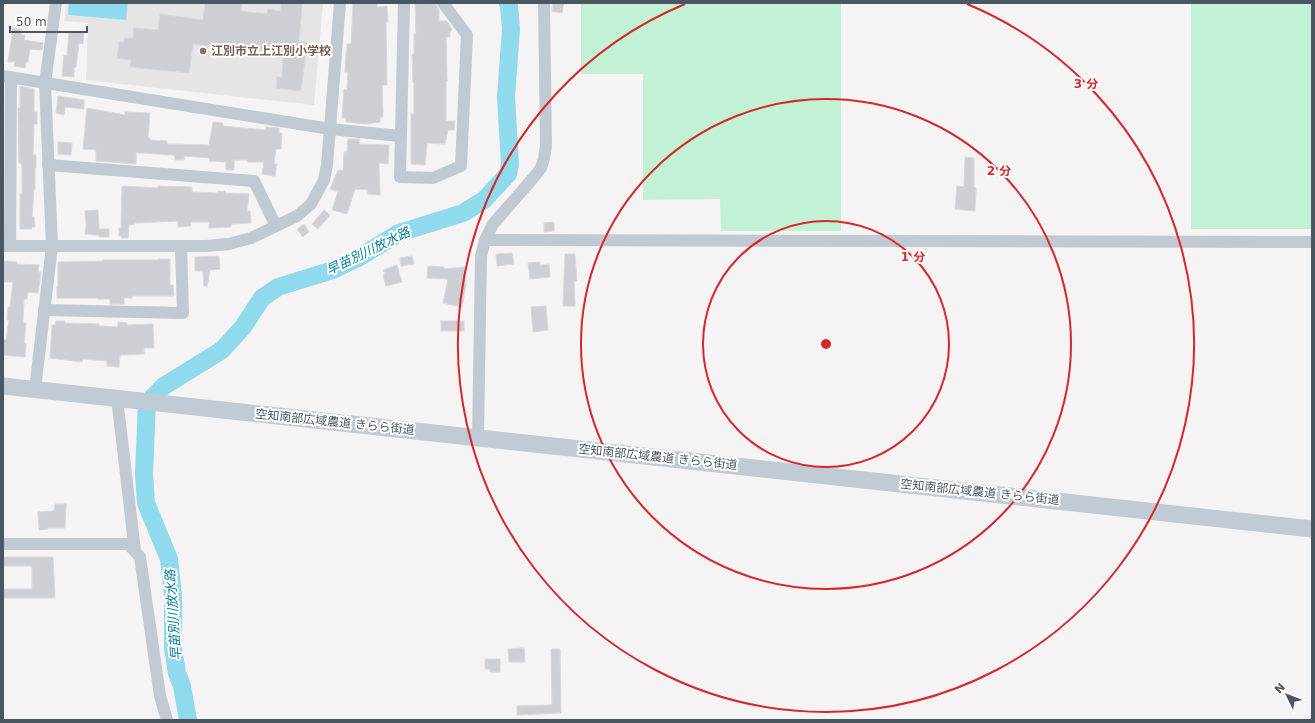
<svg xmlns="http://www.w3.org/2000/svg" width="1315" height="723" font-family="'DejaVu Sans','Noto Sans JP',sans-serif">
<rect width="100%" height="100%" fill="#f5f3f3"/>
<!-- education -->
<path fill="#e6e4e5" d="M67,3h256l-9,102 -228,-25 2,-57 -24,-2z"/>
<!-- green -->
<g fill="#c3f1d5">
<path d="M581,3h260v228h-120l-1,-32 -77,1v-126h-62z"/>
<rect x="1191" y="3" width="121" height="226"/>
</g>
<!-- water -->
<path fill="#90daee" d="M69,3h59l-2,17 -58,-5z"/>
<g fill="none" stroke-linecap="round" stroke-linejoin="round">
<!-- river -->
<path stroke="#90daee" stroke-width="18" d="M188,720l-6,-34 -5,-13 -4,-25v-52l-4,-37 -23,-56 -2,-29 3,-71 17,-17 58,-36 21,-23 19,-29 16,-11 55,-17 25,-12 41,-25 64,-20 21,-13 24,-26 2,-10 -4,-67 5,-68 -2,-23 -1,-3"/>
</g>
<!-- building -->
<g fill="#cdcfd5" stroke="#d7d9de">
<path d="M205,3h37l-1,8 26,3 1,-5 12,2 1,-8h21l-3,39h8l-6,49 -25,-3 1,-11h5l1,-19 -13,-1 1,-5 -78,-8 -4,29 -59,-6 1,-7 -14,-2 2,-16h5v-4h9l1,-10 24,2 2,-16 43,6z"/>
<path d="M353,3h24v4l10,-1 1,16h-2l1,63h-5l1,32h-3v5l-14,2 -20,-2v-4h-4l2,-29 3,1 1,-18h-3l1,-19 1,-9h4z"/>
<path d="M415,3l21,1 3,6v11h8l5,9 -2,2v5h-4l1,44h-1v40h9l-1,9h-6l-3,14 -18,-1 -2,22 -14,-1v-50h3v-31h-1l-1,-29h2v-20h2z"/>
<path d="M553,3h11l-2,10 -10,-2z"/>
<path d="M13,28l9,2 -1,5h4l-1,5 19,3 -1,7 -12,-1 -2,13h-2l-1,6 -11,-2 1,-4h-7z"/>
<path d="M69,32l15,1 -1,11 -4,-1 -3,24 -2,1v9l-12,-1 2,-21 3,1z"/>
<path d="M20,86l14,3v23h3v12h-3l-1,31h3v13h-1v21h-1l-2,28h2l1,10h-3v2h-12v-35h2v-26l-1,-5h-2l-1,-55h2z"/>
<path d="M58,96l26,4v9l-19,-2 -1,8 -8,-2z"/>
<path d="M87,108l38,7v-3l25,1 -2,25h2v2l17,1v3l42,1 4,-23 10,1v3l43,4v-3l13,1v5h3l-1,16h-5l-2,15h3l-2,12 -13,-2 2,-12h-16l-1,-2h-13v10h-8v-8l-17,-1v-3l-25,-2v4h-9v-4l-3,-1 -28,-2h-8v11l-40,-3v-11l-13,-1z"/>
<path d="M348,139h12l-1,5 30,1 -1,19 -9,-1 1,32 -12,-1v-4l-13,-1 -8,25 -15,-4 6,-18 -8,-3 8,-19 5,1 1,-19h3z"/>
<path d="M58,142l14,1 -1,12 -13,-1z"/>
<path d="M965,157l9,1v29l2,1 -1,23 -20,-2 2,-23 7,1z"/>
<path d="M122,186l36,2v-2l34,1v5l25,1v-1l8,-1v2l24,1 -2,17h3l1,12 -20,1v3l-22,1v-6h-18v4l-13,1v-6l-43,2v1l-6,1 -1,13h-7v-2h-2v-8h2z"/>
<path d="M98,210l1,19h10v8h-10v-2l-14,-1 1,-8 -1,-15z"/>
<path d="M324,210l6,5 -12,14 -6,-5z"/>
<path d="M554,222v9l-10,1v-9z"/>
<path d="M304,224l5,8 -6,5 -6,-8z"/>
<path d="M512,253l2,11 -17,2 -1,-12z"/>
<path d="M565,254h10l2,27h-3l1,25h-12z"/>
<path d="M219,256l1,13 -10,1 -3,16h-3l-1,-15h-8v-14z"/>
<path d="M412,256l2,8 -13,2 -1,-8z"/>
<path d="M158,259h12v26h3l1,11h-42v2h-8v6h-14v-5h-13v-1h-40v-12h1v-24l45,-1v-1h55z"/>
<path d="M3,261l14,1v2l22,1 -1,7h3l-3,21 -10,-1 -1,7h-3l-1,24h3l-2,20 2,1 -1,13 -22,-2v-15h3l3,-20h-2l1,-13h2l3,-25h-10z"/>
<path d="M540,262v3l9,-1 1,13 -20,2 -2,-16z"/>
<path d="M397,265l5,17 -16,4 -3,-11 2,-1 -2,-4z"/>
<path d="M428,266l16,1v2l21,-2 1,18 -4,22 -19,-4 5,-24 -21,-1z"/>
<path d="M546,306l2,24 -15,2 -2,-25z"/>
<path d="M56,321h9v2l34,1v2l19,1v-5l9,1v2l26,-1 1,24h-10v6l-24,1 -1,12 -12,-1v-5l-24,-2 -1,3 -32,-4 2,-33h3z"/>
<rect x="441" y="321" width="23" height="10"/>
<path d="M55,504h11l-1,24h-17v1l-9,1 -1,-18 16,-1z"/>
<path d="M3,557h50l2,41h-52v-9h29v-23h-29z"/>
<path d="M524,648l1,14h-16l-1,-13z"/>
<path d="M551,649h9l1,64 -44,2v-9l35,-1z"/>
<path d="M485,659h15v13h-10v-3h-5z"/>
</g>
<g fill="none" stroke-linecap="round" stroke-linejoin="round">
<!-- street -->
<g stroke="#c1cad2" stroke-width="12">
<path d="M404,3l-4,174 33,1 28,-12 6,-131 -24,-32"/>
<path d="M3,76l327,53 70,7"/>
<path d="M48,165l206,16 22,45"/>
<path d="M485,240l827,2"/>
<path d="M3,246h203l23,-2 22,-6 46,-22 14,-12 13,-24 3,-15 13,-162"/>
<path d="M10,246l1,-169"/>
<path d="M44,310l139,3 -2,-67"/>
<path d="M35,389l17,-143 -7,-163 11,-80"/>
<path d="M117,398l18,153"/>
<path d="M478,438l3,-182 4,-16 8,-16 41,-47 7,-9 3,-10 2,-12 -2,-143"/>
<path d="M3,544h125l12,13 20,139 7,24"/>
</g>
<!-- secondary -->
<path stroke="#c1cbd6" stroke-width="17" d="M3,386l1309,143"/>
</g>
<!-- distance rings -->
<g fill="none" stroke="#d62828" stroke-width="2">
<circle cx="826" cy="344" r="123"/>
<circle cx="826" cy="344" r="245"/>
<path d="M967 4A368 368 0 1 1 685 4"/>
</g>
<!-- markers -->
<circle fill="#8d6e63" stroke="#fff" stroke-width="1.5" cx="203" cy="51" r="4"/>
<g text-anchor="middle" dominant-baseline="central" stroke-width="4" stroke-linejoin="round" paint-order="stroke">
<!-- education labels -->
<g font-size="12" font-weight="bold" fill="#785e54" stroke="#fff" text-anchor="start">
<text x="211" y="51">江別市立上江別小学校</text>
</g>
<!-- street labels -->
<g font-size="12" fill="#4a5661" stroke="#fff">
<text transform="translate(335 422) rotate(6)">空知南部広域農道 きらら街道</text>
<text transform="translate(658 457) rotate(6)">空知南部広域農道 きらら街道</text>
<text transform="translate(980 492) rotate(6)">空知南部広域農道 きらら街道</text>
</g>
<!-- water labels -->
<g font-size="13" font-style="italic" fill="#0c7c9b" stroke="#fff">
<text transform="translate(368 251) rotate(-26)">早苗別川放水路</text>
<text transform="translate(173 615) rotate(-94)">早苗別川放水路</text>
</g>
</g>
<circle cx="826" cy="344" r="6" fill="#d62828" stroke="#fff" stroke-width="2"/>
<g font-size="12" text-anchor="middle" font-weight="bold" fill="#d62828" stroke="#fff" stroke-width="4" stroke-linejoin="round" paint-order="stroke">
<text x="1086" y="88">3 分</text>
<text x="999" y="175">2 分</text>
<text x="913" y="261">1 分</text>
</g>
<!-- border -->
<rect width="1315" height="723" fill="none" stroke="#4a5661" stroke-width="8"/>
<!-- north arrow -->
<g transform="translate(1287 695) rotate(313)" stroke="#ffffff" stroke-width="3" paint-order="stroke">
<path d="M0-3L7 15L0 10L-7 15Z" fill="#4a5661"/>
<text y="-6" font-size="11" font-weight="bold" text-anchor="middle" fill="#4a5661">N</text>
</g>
<!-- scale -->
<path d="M10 26v6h77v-6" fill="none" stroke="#4a5661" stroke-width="2"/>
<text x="16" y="26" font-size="12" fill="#4a5661" stroke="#ffffff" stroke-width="3" paint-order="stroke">50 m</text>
</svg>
